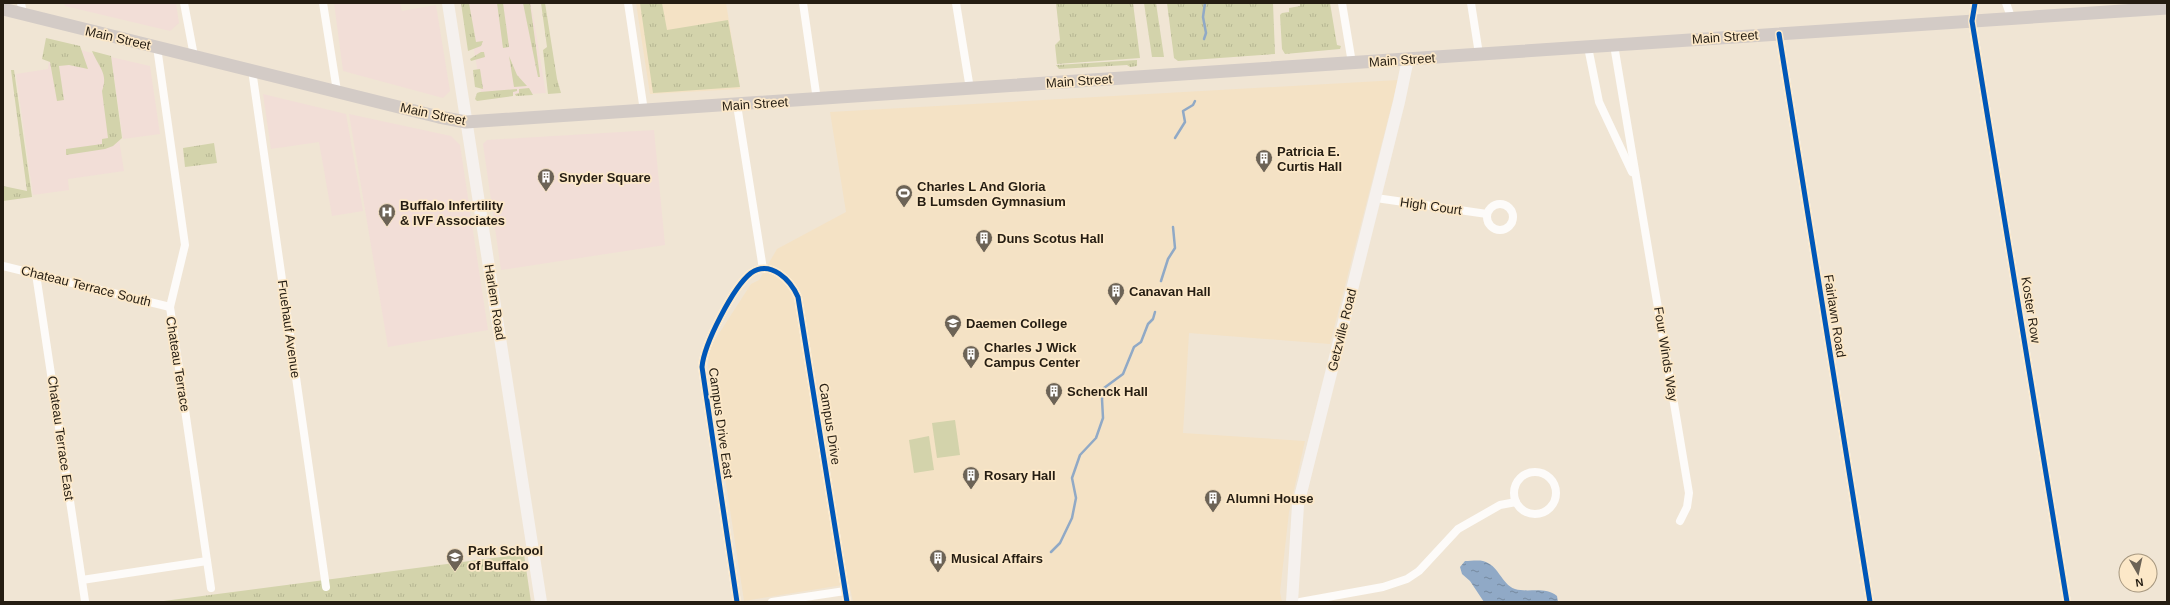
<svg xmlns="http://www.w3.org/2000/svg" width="2170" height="605" font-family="Helvetica,sans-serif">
<defs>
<pattern id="grass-tufts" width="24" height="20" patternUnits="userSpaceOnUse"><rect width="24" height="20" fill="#d3d3ab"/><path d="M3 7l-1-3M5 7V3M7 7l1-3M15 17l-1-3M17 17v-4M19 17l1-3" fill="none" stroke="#b5b592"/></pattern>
<pattern id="water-ripples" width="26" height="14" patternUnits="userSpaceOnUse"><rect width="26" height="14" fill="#90a9c6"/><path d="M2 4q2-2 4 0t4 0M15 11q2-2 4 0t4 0" fill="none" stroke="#75899f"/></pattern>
</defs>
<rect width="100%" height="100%" fill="#f0e5d4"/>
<!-- commercial -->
<g fill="#f2ded7">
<path d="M64,3h112l3,20 -9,8 -105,-25z"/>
<path d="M334,3h66l2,8 34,-6 14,86 -7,7 -100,-27z"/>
<path d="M466,3h65l15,90 -64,4z"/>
<path d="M52,42l54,15 18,114 -56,8 1,11 -36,5 -17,-121 32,-5z"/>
<path d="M111,57l39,9 10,68 -37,5z"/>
<path d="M263,94l83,20 17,97 -31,5 -13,-74 -48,7z"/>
<path d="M349,114l102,22 9,9 28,185 -100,17z"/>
<path d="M654,130l11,115 -164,25 -18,-126 4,-4z"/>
</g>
<!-- built -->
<g fill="#f4e2c5">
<path d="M636,3h90l14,86 -90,5z"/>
<path d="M1398,80l-68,264 -141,-11 -6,100 122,8 -16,71 -9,80 2,10h-429l-4,-18 -105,17 -36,-235 1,-17 42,-65 8,-4 18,-31 69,-37 -16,-100z"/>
</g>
<!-- grass -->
<g fill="url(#grass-tufts)">
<path d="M461,3h8l7,39 7,-1 -2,5 -13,5z"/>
<path d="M497,3h6l6,44 -6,1z"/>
<path d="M523,3h7l10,74h-2z"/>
<path d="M541,3h4l12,76 4,14 -13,1 -5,-44 4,-3z"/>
<path d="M640,3h22l5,27 61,-10 12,67 -87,6z"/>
<path d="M1056,3h77l7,55 -83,6 -2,-19 5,-5z"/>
<path d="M1144,3h12l8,54h-12z"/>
<path d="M1167,3h106l2,51 -97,7 -4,-3z"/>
<path d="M1300,3h30l7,42 4,1 -1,3 -55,5 -3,-5 -2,-34 2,-2 7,-1v-4l11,-2z"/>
<path d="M46,38l34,8 8,23 -19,-4 -10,1 5,34 -7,1 -7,-39 -8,-3z"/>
<path d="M92,51l19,5 11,82 -9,8 -8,3 -39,6v-6l36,-5v-5l6,-1 -6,-47c7,-17 -4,-25 -10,-40z"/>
<path d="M481,52h3l1,5 -14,4 -1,-2z"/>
<path d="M509,56l8,19 10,11 -13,1z"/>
<path d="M1137,60v6l-7,1 -3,-2 -68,4 -3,-4z"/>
<path d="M480,69l3,20 -8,-2 -2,-17z"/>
<path d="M11,70h3l18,127 -29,4v-15l24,5z"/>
<path d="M529,88l4,7 -17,1 -1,-2 4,-1v-4z"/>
<path d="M517,89v2l-4,1v4l-36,5 -2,-2 2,-6 3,-1z"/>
<path d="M214,143l3,20 -32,4 -2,-19z"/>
<path d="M524,554l7,48h-375z"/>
</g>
<!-- park -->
<g fill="#d3d3ab">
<path d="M955,420l5,35 -23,3 -5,-35z"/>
<path d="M929,436l5,34 -20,3 -5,-33z"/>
</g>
<!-- water -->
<path fill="url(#water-ripples)" d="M1465,561c5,0 13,-1 18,0 16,4 18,23 32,28 14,4 30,-3 42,7l1,6h-74l-14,-21 -8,-7 -2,-7z"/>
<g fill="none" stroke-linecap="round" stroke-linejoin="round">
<!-- stream -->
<g stroke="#90a9c6" stroke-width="2.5">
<path d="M1204,39l2,-6 -3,-16 2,-14"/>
<path d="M1175,138l10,-16 -2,-11 10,-6 2,-4"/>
<path d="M1161,281l7,-22 7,-11 -2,-21"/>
<path d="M1051,552l9,-9 12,-25 4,-20 -4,-20 8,-23 16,-17 7,-20 -1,-19 2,-11 19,-14 11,-27 7,-5 7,-18 5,-5 2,-7"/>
</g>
<!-- street -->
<g stroke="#fdfbf9" stroke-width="8">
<path d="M21,3l2,11"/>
<path d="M184,3l10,53"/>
<path d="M323,3l14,88"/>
<path d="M628,3l16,108"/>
<path d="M803,3l14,97"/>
<path d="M956,3l14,86"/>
<path d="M1342,3l10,60"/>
<path d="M1471,3l8,51"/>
<path d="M1975,3l-3,18 95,581"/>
<path d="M2006,3l5,14"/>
<path d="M1779,34l91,568"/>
<path d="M1614,45l75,448 -2,14 -7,14"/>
<path d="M157,47l28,198 -15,62 41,281"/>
<path d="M1588,47l11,55 33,70"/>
<path d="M252,70l74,517"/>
<path d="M737,105l26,164"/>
<path d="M1376,198l111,16"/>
<circle cx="1500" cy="217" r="13"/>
<path d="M3,266l167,41"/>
<path d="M36,274l49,327"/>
<circle cx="1535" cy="493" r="21"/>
<path d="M82,580l125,-19"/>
<path d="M737,602l-35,-235c2,-23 31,-80 49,-94 20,-14 40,8 47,24l49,305"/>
<path d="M772,602l73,-11"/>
<path d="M1300,602l83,-15 24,-8 12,-8 39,-42 42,-24 16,-3"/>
</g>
<!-- secondary -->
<g stroke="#f5f1ee" stroke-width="12">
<path d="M448,3l93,599"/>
<path d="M1292,602l6,-97 101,-403 9,-43"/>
</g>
<!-- primary -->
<path stroke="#d3cbc6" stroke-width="13" d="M3,9l436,108 27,5 1701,-114"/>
<!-- cycleway casing -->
<g stroke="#fce8c8" stroke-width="8">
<g id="cycleway">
<path d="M1975,3l-3,18 95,581"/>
<path d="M1779,34l91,568"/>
<path d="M737,602l-35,-235c2,-23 31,-80 49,-94 20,-14 40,8 47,24l49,305"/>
</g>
</g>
<!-- cycleway -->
<use href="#cycleway" stroke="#0057b8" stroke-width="5"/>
</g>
<!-- icons -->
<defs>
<g id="building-pin" transform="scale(0.9)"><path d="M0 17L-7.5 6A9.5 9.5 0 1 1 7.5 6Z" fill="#6c6356" stroke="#fce8c8"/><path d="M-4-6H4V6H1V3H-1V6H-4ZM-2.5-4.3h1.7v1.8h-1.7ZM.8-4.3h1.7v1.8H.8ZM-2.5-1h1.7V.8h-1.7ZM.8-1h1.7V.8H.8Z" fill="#fff"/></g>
<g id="stadium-pin" transform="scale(0.9)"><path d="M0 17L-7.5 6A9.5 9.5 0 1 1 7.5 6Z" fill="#6c6356" stroke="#fce8c8"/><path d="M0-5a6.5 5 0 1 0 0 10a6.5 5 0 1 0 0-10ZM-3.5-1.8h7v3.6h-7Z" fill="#fff"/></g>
<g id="hospital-pin" transform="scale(0.9)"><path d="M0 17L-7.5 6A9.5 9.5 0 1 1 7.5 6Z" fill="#6c6356" stroke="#fce8c8"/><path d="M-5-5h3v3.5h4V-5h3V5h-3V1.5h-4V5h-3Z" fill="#fff"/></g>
<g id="university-pin" transform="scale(0.9)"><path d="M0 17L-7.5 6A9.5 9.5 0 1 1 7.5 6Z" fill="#6c6356" stroke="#fce8c8"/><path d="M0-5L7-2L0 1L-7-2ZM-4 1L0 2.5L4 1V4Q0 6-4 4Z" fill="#fff"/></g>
<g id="school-pin" transform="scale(0.9)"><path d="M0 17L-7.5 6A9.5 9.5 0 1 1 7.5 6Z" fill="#6c6356" stroke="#fce8c8"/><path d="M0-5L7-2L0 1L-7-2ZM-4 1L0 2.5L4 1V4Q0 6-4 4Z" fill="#fff"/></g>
</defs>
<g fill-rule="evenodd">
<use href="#building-pin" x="1264" y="158"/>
<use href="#building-pin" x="546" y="177"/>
<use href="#stadium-pin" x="904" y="193"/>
<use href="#hospital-pin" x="387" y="212"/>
<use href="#building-pin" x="984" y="238"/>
<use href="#building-pin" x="1116" y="291"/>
<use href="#university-pin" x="953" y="323"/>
<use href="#building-pin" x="971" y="354"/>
<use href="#building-pin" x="1054" y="391"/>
<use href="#building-pin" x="971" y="475"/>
<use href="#building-pin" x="1213" y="498"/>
<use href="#school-pin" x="455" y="557"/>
<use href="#building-pin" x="938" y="558"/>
</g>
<g text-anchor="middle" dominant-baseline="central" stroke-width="3.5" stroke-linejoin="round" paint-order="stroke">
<!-- street labels -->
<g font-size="13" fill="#251d12" stroke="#fce8c8">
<text transform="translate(1725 37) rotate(-4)">Main Street</text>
<text transform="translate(118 38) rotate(13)">Main Street</text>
<text transform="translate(1402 60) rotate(-4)">Main Street</text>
<text transform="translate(1079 81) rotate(-4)">Main Street</text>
<text transform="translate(755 104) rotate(-4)">Main Street</text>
<text transform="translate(433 114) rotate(12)">Main Street</text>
<text transform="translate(1431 206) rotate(8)">High Court</text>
<text transform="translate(86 286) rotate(14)">Chateau Terrace South</text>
<text transform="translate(495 302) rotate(81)">Harlem Road</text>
<text transform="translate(2031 310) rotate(81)">Koster Row</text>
<text transform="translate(1835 316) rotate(81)">Fairlawn Road</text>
<text transform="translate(289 329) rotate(82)">Fruehauf Avenue</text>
<text transform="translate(1342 330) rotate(-76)">Getzville Road</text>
<text transform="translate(1666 354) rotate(81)">Four Winds Way</text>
<text transform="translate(178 364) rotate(81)">Chateau Terrace</text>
<text transform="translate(721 423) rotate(82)">Campus Drive East</text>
<text transform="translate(830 424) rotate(81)">Campus Drive</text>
<text transform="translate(61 438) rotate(82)">Chateau Terrace East</text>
</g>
<!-- poi labels -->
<g font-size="13" font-weight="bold" fill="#251d12" stroke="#fce8c8" text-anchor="start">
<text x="1277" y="151">Patricia E.<tspan x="1277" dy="15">Curtis Hall</tspan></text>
<text x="559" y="177">Snyder Square</text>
<text x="917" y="186">Charles L And Gloria<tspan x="917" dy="15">B Lumsden Gymnasium</tspan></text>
<text x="400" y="205">Buffalo Infertility<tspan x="400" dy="15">&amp; IVF Associates</tspan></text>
<text x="997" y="238">Duns Scotus Hall</text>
<text x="1129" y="291">Canavan Hall</text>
<text x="966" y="323">Daemen College</text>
<text x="984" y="347">Charles J Wick<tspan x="984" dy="15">Campus Center</tspan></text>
<text x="1067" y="391">Schenck Hall</text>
<text x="984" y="475">Rosary Hall</text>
<text x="1226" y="498">Alumni House</text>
<text x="468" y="550">Park School<tspan x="468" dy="15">of Buffalo</tspan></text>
<text x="951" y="558">Musical Affairs</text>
</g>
</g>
<!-- border -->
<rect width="2170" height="605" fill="none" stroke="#251d12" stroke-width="8"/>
<!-- north arrow -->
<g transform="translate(2138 573) rotate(171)"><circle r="19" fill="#fce8c8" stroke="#a6977f"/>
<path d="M0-3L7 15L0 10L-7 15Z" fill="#6c6356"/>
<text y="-6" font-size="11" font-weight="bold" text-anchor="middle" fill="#251d12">N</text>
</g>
</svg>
